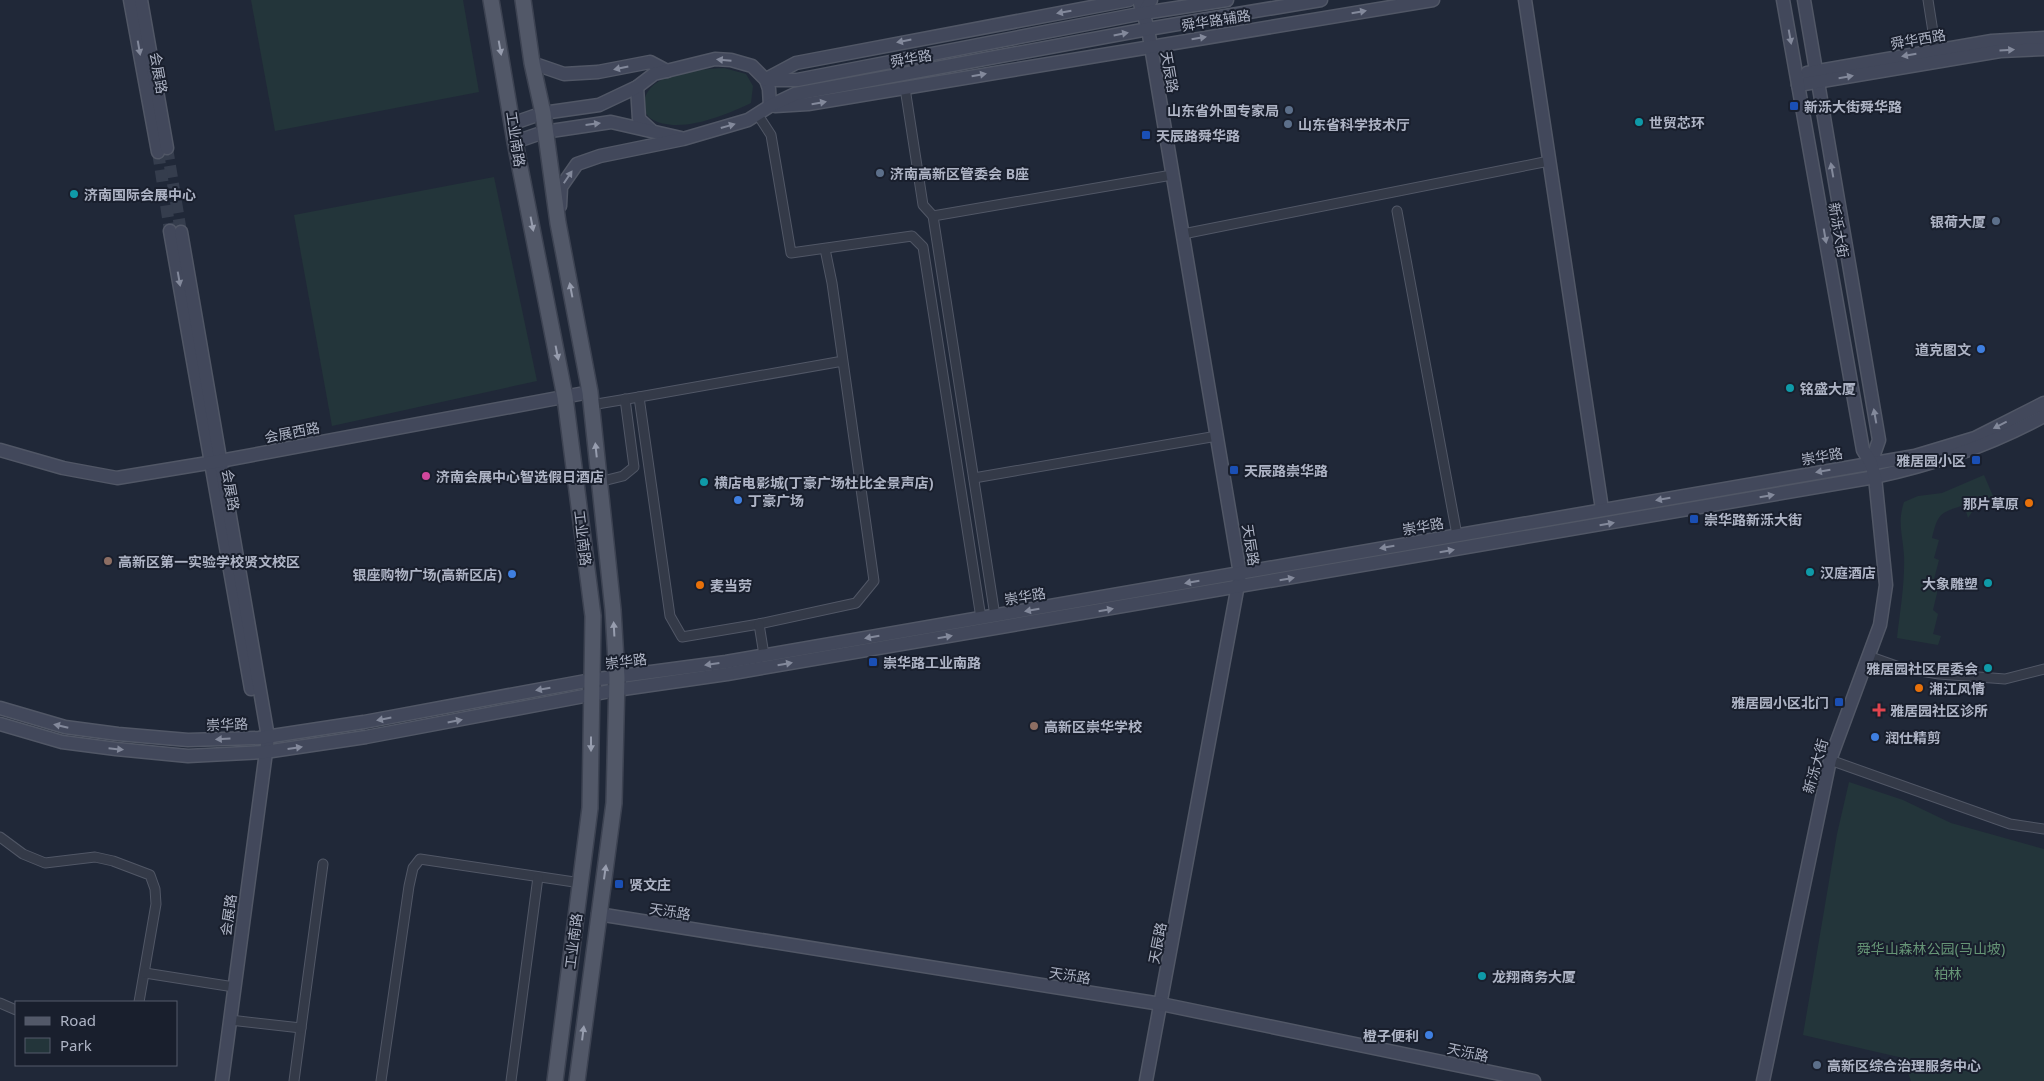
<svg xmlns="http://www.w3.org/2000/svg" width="2044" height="1081" font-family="'Noto Sans','Noto Sans SC',sans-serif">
<rect width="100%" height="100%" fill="#202838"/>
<!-- green -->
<g fill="#23353a">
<path d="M251,0h212l16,92 -204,39z"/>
<path d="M724,68l22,6 7,12 -2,17c-25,12 -74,33 -101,15 -2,-2 -5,-6 -7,-9 1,-38 52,-39 81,-41z"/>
<path d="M494,177l43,204 -205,45 -38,-211z"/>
<path d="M1984,475l9,21 -15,7 -10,15 -4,-13c-24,8 -26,8 -32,33l7,2 -5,18 5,2 -7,27 6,2 -5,21 5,4 -5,20 8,2 -3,9 -41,-7c3,-27 8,-55 7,-82 -1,-21 -7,-33 0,-54l14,-6 24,-3z"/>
<path d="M1849,782l54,18 48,23 93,26v232h-133l-8,-23 -100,-23 34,-201z"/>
</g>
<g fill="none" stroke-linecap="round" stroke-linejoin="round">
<!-- secondary-tunnel -->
<g stroke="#353d4d" stroke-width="12" stroke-dasharray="12 6" stroke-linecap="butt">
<path d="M167,148l14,84"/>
<path d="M158,152l12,79"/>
</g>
<!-- street casing -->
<g stroke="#515766" stroke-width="11">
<g id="street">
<path d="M1928,0l8,51"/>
<path d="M905,88l18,117 10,11"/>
<path d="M758,115l13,20 20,118 121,-17 11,11 58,371"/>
<path d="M1397,211l60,324"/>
<path d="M1183,234l366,-73"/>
<path d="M825,249l7,34 42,298 -18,22 -97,21 -77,13 -12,-21 -31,-219 204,-36"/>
<path d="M591,405l48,-8"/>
<path d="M974,478l243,-42"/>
<path d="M599,482l24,-6 11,-9 -9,-68"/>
<path d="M995,616l-62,-400 239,-41"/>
<path d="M759,624l5,31"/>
<path d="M1868,656l34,12 37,6 66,5 39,-10"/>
<path d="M1830,760l180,64 34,5"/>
<path d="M0,837l23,17 22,9 50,-6 18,4 37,14 5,14 1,15 -17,98"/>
<path d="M145,973l89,14"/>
<path d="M0,1003l16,7"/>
<path d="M230,1020l71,8 -7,53"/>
<path d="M301,1028l22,-164"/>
<path d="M381,1081l28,-195 4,-18 7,-9 161,24"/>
<path d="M511,1081l27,-204"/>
</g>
</g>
<!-- secondary casing -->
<g stroke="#515766" stroke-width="15">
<g id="secondary">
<path d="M130,0l28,152"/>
<path d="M141,0l26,148"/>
<path d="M1139,0l9,29 92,545 -94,507"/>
<path d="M1525,0l77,509"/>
<path d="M1804,0l75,440 -8,23"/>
<path d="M1144,13l7,-13"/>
<path d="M532,63l32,11 34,-2 52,-10 17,9"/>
<path d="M1807,73l185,-32 52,-3"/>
<path d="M768,78l28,-15 333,-63"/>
<path d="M766,80l3,9 1,17"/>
<path d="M1798,85l202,-34 44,-2"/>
<path d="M637,87l2,32 12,11"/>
<path d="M775,106l33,-2 625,-104"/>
<path d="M514,123l29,-10 56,-8 38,-18 17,-13 61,-15 16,1 21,6 14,14h31l347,-67 83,-13"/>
<path d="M515,142l29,-10 67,-10 70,16"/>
<path d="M560,206l1,-19 16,-23 23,-8 83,-17 65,-19 22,-14 25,-12 353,-65 173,-29"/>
<path d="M170,231l81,458"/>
<path d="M181,232l87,505 -46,344"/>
<path d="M0,450l63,18 54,10 103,-17 370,-69"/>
<path d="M0,708l65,19 53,7 70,6 71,-2 105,-16 227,-42 135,-18 1189,-206 60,-18 69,-35"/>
<path d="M0,724l62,18 54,7 72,7 77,-4 101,-15 250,-47 111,-16 1148,-197c60,-13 114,-31 169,-61"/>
<path d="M598,914l563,90 373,77"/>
<path d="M1763,1081l67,-321 50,-135 6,-40 -11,-108 -4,-14 -8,-13 -80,-450"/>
</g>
</g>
<!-- primary casing -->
<g stroke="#3d4352" stroke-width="18">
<g id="primary">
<path d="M491,0l24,142 50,255 28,219 -3,192 -35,273"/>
<path d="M523,0l9,63 11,50 15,110 32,169 23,218 4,68 -3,125 -37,278"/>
</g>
</g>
<!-- street -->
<use href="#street" stroke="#343a48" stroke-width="9"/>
<!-- secondary -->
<use href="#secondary" stroke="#42485b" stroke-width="12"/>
<!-- primary -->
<use href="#primary" stroke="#525868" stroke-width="15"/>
</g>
<!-- one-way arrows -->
<defs><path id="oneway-solid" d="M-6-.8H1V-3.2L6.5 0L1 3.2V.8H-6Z" transform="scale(1.25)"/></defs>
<g fill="#83899b">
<use href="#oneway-solid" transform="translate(1064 12) rotate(170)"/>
<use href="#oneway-solid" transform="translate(1359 12) rotate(-10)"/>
<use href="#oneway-solid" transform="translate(1121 34) rotate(-11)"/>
<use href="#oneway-solid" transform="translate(1790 37) rotate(80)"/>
<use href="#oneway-solid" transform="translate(1199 38) rotate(-9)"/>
<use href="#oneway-solid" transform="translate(904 41) rotate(169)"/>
<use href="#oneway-solid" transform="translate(139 48) rotate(80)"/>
<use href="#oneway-solid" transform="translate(2007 50) rotate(-3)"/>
<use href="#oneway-solid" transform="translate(1909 55) rotate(170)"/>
<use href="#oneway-solid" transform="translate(724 60) rotate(-175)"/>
<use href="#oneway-solid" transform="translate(621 68) rotate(168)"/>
<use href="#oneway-solid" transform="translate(979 75) rotate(-10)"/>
<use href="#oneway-solid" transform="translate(1846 77) rotate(-10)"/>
<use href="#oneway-solid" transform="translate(819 103) rotate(-10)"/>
<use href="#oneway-solid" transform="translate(593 124) rotate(-7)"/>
<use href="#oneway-solid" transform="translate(728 126) rotate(-16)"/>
<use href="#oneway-solid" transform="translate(1832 170) rotate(-100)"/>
<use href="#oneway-solid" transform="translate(568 177) rotate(-56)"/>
<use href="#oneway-solid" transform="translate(1825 236) rotate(80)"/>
<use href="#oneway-solid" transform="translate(179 279) rotate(80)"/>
<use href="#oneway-solid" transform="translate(1875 416) rotate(-100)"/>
<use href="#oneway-solid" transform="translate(2000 425) rotate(153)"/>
<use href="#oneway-solid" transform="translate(1823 471) rotate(170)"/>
<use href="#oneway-solid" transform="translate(1767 496) rotate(-10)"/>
<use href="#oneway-solid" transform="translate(1663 499) rotate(170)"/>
<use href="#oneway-solid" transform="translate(1607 524) rotate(-10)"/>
<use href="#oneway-solid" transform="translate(1387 547) rotate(170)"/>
<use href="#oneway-solid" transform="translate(1447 551) rotate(-10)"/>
<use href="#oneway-solid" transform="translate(1287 579) rotate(-10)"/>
<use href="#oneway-solid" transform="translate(1192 582) rotate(170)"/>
<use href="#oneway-solid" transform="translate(1032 610) rotate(170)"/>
<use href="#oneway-solid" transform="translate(1106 610) rotate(-10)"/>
<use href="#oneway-solid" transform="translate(872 637) rotate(170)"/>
<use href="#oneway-solid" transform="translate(945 637) rotate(-10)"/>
<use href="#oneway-solid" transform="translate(712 664) rotate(172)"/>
<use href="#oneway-solid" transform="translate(785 664) rotate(-10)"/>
<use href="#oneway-solid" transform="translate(543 689) rotate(170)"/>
<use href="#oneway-solid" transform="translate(384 719) rotate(169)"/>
<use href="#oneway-solid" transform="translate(455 721) rotate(-11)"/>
<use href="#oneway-solid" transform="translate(61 726) rotate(-167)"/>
<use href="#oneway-solid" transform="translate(223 739) rotate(177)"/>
<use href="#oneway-solid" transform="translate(295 748) rotate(-8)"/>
<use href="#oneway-solid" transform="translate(116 749) rotate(6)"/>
</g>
<g fill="#979dae">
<use href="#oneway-solid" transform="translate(500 48) rotate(80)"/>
<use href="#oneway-solid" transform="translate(532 224) rotate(79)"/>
<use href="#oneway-solid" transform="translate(571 290) rotate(-101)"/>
<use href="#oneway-solid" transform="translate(557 353) rotate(79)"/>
<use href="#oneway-solid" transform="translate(596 450) rotate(-96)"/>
<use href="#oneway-solid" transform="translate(614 629) rotate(-93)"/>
<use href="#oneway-solid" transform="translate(591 744) rotate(90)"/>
<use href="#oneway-solid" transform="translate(605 872) rotate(-82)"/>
<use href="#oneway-solid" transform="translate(583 1033) rotate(-83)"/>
</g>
<!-- markers -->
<g fill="#1a4fb4" stroke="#191f2d" stroke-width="2">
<rect x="1789" y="101" width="10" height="10" rx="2.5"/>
<rect x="1141" y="130" width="10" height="10" rx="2.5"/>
<rect x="1971" y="455" width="10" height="10" rx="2.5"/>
<rect x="1229" y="465" width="10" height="10" rx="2.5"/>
<rect x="1689" y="514" width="10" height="10" rx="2.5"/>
<rect x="868" y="657" width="10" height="10" rx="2.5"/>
<rect x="1834" y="697" width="10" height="10" rx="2.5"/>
<rect x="614" y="879" width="10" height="10" rx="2.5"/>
</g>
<g fill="#5c6f8a" stroke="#191f2d" stroke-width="2">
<circle cx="1289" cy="110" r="5"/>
<circle cx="1288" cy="124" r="5"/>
<circle cx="880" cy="173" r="5"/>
<circle cx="1996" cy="221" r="5"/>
<circle cx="1817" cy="1065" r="5"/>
</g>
<g fill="#0f9aa8" stroke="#191f2d" stroke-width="2">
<circle cx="1639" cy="122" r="5"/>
<circle cx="74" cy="194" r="5"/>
<circle cx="1790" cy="388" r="5"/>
<circle cx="704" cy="482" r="5"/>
<circle cx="1810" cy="572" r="5"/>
<circle cx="1988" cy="583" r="5"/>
<circle cx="1988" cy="668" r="5"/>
<circle cx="1482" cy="976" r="5"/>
</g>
<g fill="#3f7fe0" stroke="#191f2d" stroke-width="2">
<circle cx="1981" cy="349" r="5"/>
<circle cx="738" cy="500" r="5"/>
<circle cx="512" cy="574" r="5"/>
<circle cx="1875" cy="737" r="5"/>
<circle cx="1429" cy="1035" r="5"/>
</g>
<circle fill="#d1479c" stroke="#191f2d" stroke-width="2" cx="426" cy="476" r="5"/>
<g fill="#e8710a" stroke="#191f2d" stroke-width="2">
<circle cx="2029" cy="503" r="5"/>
<circle cx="700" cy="585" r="5"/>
<circle cx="1919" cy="688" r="5"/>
</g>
<g fill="#8d6e63" stroke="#191f2d" stroke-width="2">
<circle cx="108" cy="561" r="5"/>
<circle cx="1034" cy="726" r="5"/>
</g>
<path fill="#e0444e" stroke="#191f2d" stroke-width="2" d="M1876.5 702.5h5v5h5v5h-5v5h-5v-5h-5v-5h5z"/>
<g text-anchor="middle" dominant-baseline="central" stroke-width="4" stroke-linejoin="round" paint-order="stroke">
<!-- street labels -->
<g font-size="14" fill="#aeb4c5" stroke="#191f2d">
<text transform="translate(1216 20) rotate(-9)">舜华路辅路</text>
<text transform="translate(1918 39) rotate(-10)">舜华西路</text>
<text transform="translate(911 58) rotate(-10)">舜华路</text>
<text transform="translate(1170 72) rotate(80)">天辰路</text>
<text transform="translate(159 73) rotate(80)">会展路</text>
<text transform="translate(516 139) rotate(81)">工业南路</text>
<text transform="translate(1839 230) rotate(80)">新泺大街</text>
<text transform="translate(292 432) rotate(-11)">会展西路</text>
<text transform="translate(1822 456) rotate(-10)">崇华路</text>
<text transform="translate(231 490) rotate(80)">会展路</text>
<text transform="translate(1423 526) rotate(-10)">崇华路</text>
<text transform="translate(583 538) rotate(83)">工业南路</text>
<text transform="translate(1251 545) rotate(81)">天辰路</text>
<text transform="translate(1025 596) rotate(-10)">崇华路</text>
<text transform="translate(626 661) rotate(-7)">崇华路</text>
<text transform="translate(227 724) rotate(-2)">崇华路</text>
<text transform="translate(1815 766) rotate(-74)">新泺大街</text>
<text transform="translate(670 911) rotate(9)">天泺路</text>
<text transform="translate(228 915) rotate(-82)">会展路</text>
<text transform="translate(573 941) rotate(-83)">工业南路</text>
<text transform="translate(1157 943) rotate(-79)">天辰路</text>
<text transform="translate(1070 975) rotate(9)">天泺路</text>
<text transform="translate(1468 1052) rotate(12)">天泺路</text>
</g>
<!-- poi labels -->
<g font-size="14" font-weight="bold" fill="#aeb4c5" stroke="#191f2d" text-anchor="start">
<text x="1804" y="106">新泺大街舜华路</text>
<text x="1279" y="110" text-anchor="end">山东省外国专家局</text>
<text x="1649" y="122">世贸芯环</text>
<text x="1298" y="124">山东省科学技术厅</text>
<text x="1156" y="135">天辰路舜华路</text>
<text x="890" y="173">济南高新区管委会 B座</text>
<text x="84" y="194">济南国际会展中心</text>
<text x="1986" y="221" text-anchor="end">银荷大厦</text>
<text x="1971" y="349" text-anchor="end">道克图文</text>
<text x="1800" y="388">铭盛大厦</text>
<text x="1966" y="460" text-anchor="end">雅居园小区</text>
<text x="1244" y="470">天辰路崇华路</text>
<text x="436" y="476">济南会展中心智选假日酒店</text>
<text x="714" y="482">横店电影城(丁豪广场杜比全景声店)</text>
<text x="748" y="500">丁豪广场</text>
<text x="2019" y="503" text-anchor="end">那片草原</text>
<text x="1704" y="519">崇华路新泺大街</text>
<text x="118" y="561">高新区第一实验学校贤文校区</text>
<text x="1820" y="572">汉庭酒店</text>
<text x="502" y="574" text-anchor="end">银座购物广场(高新区店)</text>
<text x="1978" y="583" text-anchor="end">大象雕塑</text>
<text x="710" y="585">麦当劳</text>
<text x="883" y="662">崇华路工业南路</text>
<text x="1978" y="668" text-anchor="end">雅居园社区居委会</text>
<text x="1929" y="688">湘江风情</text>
<text x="1829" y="702" text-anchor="end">雅居园小区北门</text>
<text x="1890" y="710">雅居园社区诊所</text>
<text x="1044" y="726">高新区崇华学校</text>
<text x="1885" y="737">润仕精剪</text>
<text x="629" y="884">贤文庄</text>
<text x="1492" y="976">龙翔商务大厦</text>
<text x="1419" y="1035" text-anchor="end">橙子便利</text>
<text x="1827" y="1065">高新区综合治理服务中心</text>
</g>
<!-- park labels -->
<g font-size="14" fill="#669576" stroke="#191f2d">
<text x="1931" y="948">舜华山森林公园(马山坡)</text>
<text x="1948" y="973">柏林</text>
</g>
</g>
<!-- legend -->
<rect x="15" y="1001" width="162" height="65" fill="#191f2d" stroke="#555b6a"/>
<rect x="25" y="1017" width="25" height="8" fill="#525868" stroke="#555b6a"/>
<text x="60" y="1026" font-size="15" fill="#aeb4c5">Road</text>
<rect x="25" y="1038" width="25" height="15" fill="#23353a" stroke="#555b6a"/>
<text x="60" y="1051" font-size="15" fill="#aeb4c5">Park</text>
</svg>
